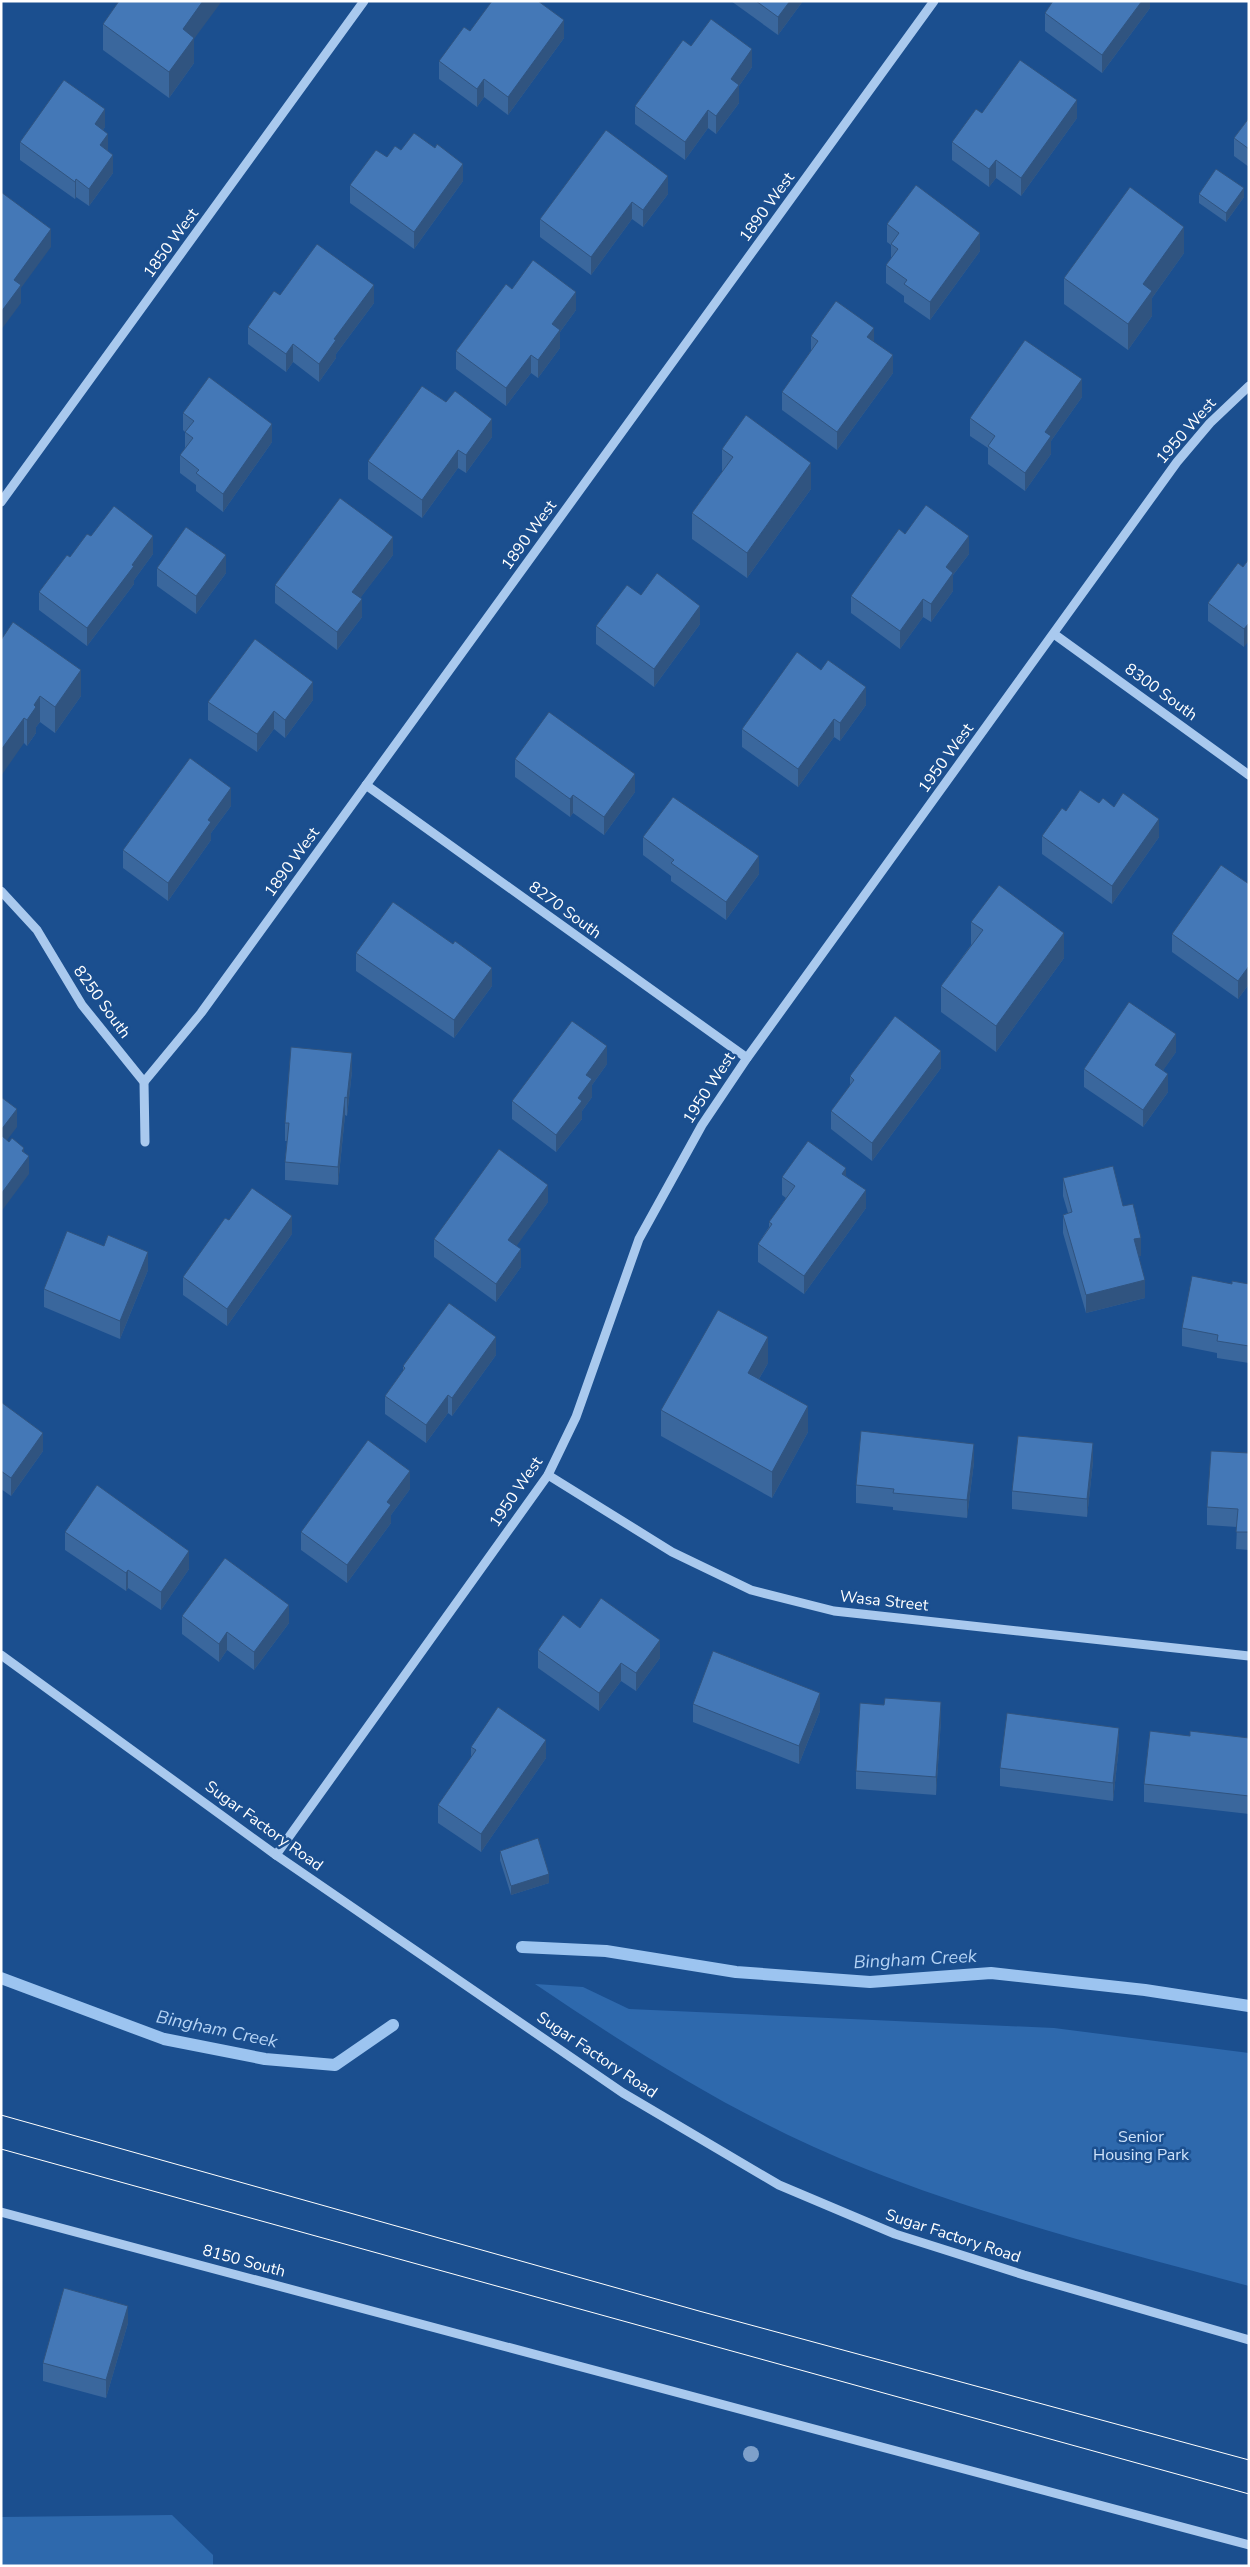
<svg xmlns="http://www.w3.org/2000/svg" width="1250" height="2567" font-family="'Nunito Sans',sans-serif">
<rect width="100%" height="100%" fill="#1b4f8f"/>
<!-- green -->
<g fill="#2e69ad">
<path d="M535,1984l48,3 46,22 425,19 195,25v233c-129,-35 -259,-68 -383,-117 -118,-46 -226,-114 -331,-185z"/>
<path d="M172,2515l41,40v11h-212v-49z"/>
</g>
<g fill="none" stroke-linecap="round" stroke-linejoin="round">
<!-- stream -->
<g stroke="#9cc4f0" stroke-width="12">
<path d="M522,1947l84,4 130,21 134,10 121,-9 154,17 104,16"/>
<path d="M1,1978l163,61 101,20 70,6 58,-40"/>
</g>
<!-- minor -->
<g stroke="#a9c9ee" stroke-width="9">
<path d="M1,502l363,-501"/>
<path d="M1054,634l195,141"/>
<path d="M366,785l381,273"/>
<path d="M1,891l36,39 45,75 62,77 1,60"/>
<path d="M144,1082l57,-69 733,-1012"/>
<path d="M548,1475l124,77 79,38 83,21 415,45"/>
<path d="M1,1655l275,200 347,238 156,92 116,49 129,41 225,65"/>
<path d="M276,1855l272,-380 28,-58 63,-178 63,-114 45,-67 430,-596 33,-39 39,-37"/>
<path d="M1,2212l1248,333"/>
</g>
<!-- tram -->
<g stroke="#fff" stroke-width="1">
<path d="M1,2115l698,196 550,149"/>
<path d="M1,2149l1248,345"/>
</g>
</g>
<!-- trees -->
<circle fill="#7ea0ca" cx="751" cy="2454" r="8"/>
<!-- wall -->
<g fill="#3a679d">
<path d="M731,1h72l-25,34z"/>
<path d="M1150,1v7l-48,65 -57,-42v-18z"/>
<path d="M103,24l91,15v24l-25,35 -66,-48z"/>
<path d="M470,31l94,7 -56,77 -24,-18 -7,10 -38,-28v-18z"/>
<path d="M691,46l61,21 -13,19v17l-23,31 -8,-6 -23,32 -50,-36v-18z"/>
<path d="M1077,118l-56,78 -25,-18 -7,9 -37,-27v-18z"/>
<path d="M1249,118v49l-15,-11v-18z"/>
<path d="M105,127l-2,3 10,43 -24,33 -13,-9 -1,2 -55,-39v-18z"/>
<path d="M401,150l62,31 -49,68 -64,-46v-18l37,-28z"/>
<path d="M668,194l-25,33 -11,-8 -41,56 -51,-38v-18z"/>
<path d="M1199,194l45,3 -18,25 -27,-19z"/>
<path d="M887,224l93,27 -50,69 -26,-18v-6l-18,-13v-18l5,-6v-14l-4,-3z"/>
<path d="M1184,253l-32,45v18l-24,34 -64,-46v-26z"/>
<path d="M512,289l64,21 -16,22v16l-22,30 -7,-5 -25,33 -50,-37v-18z"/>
<path d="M280,295l94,8 -38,51v4l-17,24 -26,-20 -7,10 -38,-28v-17z"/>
<path d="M811,336l63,6 19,31 -56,77 -55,-40v-18l29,-40z"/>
<path d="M1082,397l-31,44v13l-26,37 -37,-27v-16l-18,-12v-18z"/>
<path d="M183,413l89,29 -49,70 -27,-21v-6l-16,-12v-18l5,-6v-17l-2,-2z"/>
<path d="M492,437l-26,36 -8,-5 -36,50 -54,-39v-18z"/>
<path d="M722,449l89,40 -64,89 -55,-39v-26l30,-41z"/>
<path d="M905,534l64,20 -16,21v16l-22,31 -8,-5 -23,32 -49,-36v-17z"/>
<path d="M91,536l62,18 -19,26v4l-47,62 -48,-36v-18l31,-35z"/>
<path d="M393,555l-33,43 2,19 -25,33 -62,-47v-18z"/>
<path d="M1249,559l-5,88 -36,-26v-18l35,-36z"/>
<path d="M157,568l69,5 -30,41 -39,-28z"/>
<path d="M641,595l59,29 -46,63 -58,-43v-18z"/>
<path d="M1,640l80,56 -26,37 -15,-11 -4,5v6l-9,13 -3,-3z"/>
<path d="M821,670l45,35 -26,36 -6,-4 -36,50 -56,-40v-18z"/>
<path d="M313,700l-28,38 -11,-9 -17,23 -49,-32v-18z"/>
<path d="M515,759l120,33 -31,43 -31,-22 -3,4 -55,-40z"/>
<path d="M1099,803l15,4 45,30 -47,67 -70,-50v-18l24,-25z"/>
<path d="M231,806l-20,27v7l-43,61 -45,-33v-18z"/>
<path d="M643,837l116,37 -33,46 -55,-39v-5l-28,-21z"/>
<path d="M1249,884v100l-11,15 -66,-47v-18z"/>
<path d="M971,922l93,36 -68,94 -55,-40v-26l30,-41z"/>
<path d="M356,953l136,33 -38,52 -98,-67z"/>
<path d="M1176,1052l-13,18 5,22 -25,35 -59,-40v-18z"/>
<path d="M607,1064l-15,21v12l-10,14v8l-26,33 -44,-33v-18z"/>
<path d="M941,1068l-69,93 -41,-32v-18l19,-25v-10z"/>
<path d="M352,1071l-5,45 -2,-1 -7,70 -53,-5v-18l2,-21h-2v-18z"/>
<path d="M846,1176l20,32 -62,86 -46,-32v-18l11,-17v-5l17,-24 -4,-3v-18z"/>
<path d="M1063,1178l60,28 18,50h-2l6,42 -59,15 -23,-80v-18l5,-2 -5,-17z"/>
<path d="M548,1202l-32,44 5,21 -25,35 -62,-45v-18z"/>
<path d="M292,1234l-65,92 -44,-31v-18z"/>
<path d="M148,1270l-28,69 -76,-32v-18z"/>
<path d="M1232,1284h17v79l-32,-5v-5l-35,-7v-18z"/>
<path d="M496,1355l-44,61 -4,-3 -22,30 -41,-29v-18l18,-25v-5z"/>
<path d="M768,1363l-9,16 49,53 -36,66 -111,-62v-26z"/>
<path d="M1,1402l42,49 -32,45 -10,-7z"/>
<path d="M1249,1453v97l-13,-1 1,-22 -30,-2v-18z"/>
<path d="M1093,1461l-6,56 -75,-8v-18z"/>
<path d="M974,1462l-7,56 -74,-8v-3l-37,-4v-18z"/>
<path d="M410,1489l-19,26v8l-44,60 -46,-33v-18z"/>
<path d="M65,1532l124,37 -28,41 -33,-22 -2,3 -61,-41z"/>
<path d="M182,1616l107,7 -35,47 -27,-20 -8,12 -37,-28z"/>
<path d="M580,1628l80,30 -24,33 -15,-10 -22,30 -61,-43v-18z"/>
<path d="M693,1704l127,7 -21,53 -106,-42z"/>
<path d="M884,1705l57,15 -5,75 -80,-6v-18z"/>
<path d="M1190,1736l59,2v76l-105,-12v-18z"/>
<path d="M1119,1746l-6,55 -113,-15v-18z"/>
<path d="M471,1747l75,11 -65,94 -43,-29v-18l33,-47z"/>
<path d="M500,1851l49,32 -38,12 -11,-35z"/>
<path d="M128,2323l-22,75 -63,-17v-18z"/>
</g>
<!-- shaded-wall -->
<g fill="#305480">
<path d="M203,1h19l-28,38v24l-25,35v-26l14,-43z"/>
<path d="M790,1h13l-25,34v-18z"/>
<path d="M1142,1h8v7l-48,65v-18z"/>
<path d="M564,20v18l-56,77v-18z"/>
<path d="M752,49v18l-13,19v17l-23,31v-18l15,-37z"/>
<path d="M484,79v18l-7,10v-18z"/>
<path d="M1077,100v18l-56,78v-18z"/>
<path d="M105,109v18l-10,15v-18z"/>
<path d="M708,110v18l-23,32v-18z"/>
<path d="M108,134v17l-8,-6z"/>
<path d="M113,155v18l-24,33v-17z"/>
<path d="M996,160v18l-7,9v-18z"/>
<path d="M463,164v17l-49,68v-17z"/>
<path d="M668,176v18l-25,33v-17z"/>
<path d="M76,179v18l-1,2v-17z"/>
<path d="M1244,188v9l-18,25v-9z"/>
<path d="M632,202v17l-41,56v-18z"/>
<path d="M1184,227v26l-32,45v18l-24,34v-26l15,-40z"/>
<path d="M51,229v18l-30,41v15l-20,27v-18l13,-32z"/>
<path d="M980,233v18l-50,69v-18z"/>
<path d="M374,285v18l-38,51v4l-17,24v-18l15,-25z"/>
<path d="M576,292v18l-16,22v16l-22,30v-18l14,-36z"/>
<path d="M874,328v18l-7,-9z"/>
<path d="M293,344v18l-7,10v-18z"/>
<path d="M531,355v18l-25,33v-18z"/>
<path d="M893,355v18l-56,77v-18z"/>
<path d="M1082,379v18l-31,44v13l-26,37v-18l20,-41z"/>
<path d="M492,419v18l-26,36v-18z"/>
<path d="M272,424v18l-49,70v-18z"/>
<path d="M458,450v18l-36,50v-18z"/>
<path d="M811,463v26l-64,89v-25z"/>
<path d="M153,536v18l-19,26v4l-47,62v-18l45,-63z"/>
<path d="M969,536v18l-16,21v16l-22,31v-18l15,-37z"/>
<path d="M393,537v18l-41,54v-17z"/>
<path d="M226,555v18l-30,41v-18z"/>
<path d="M362,599v18l-25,33v-18z"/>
<path d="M923,599v18l-23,32v-18z"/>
<path d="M700,606v18l-46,63v-18z"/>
<path d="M1249,623v18l-5,6v-18z"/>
<path d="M81,670v26l-26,37v-26z"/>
<path d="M313,682v18l-28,38v-18z"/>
<path d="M866,687v18l-26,36v-18z"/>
<path d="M40,696v26l-4,5v6l-9,13v-26l7,-15z"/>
<path d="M274,711v18l-17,23v-18z"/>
<path d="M24,718v25l-23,33v-26z"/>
<path d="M834,719v18l-36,50v-18z"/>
<path d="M635,774v18l-31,43v-18z"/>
<path d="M231,788v18l-20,27v7l-43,61v-18l40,-63z"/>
<path d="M573,795v18l-3,4v-18z"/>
<path d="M1159,819v18l-47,67v-18z"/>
<path d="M759,856v18l-33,46v-18z"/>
<path d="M1064,933v25l-68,94v-26z"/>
<path d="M1249,966v18l-11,15v-18z"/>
<path d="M492,968v18l-38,52v-18z"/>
<path d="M1176,1034v18l-21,30v-17z"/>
<path d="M607,1046v18l-15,21v12l-10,14v8l-26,33v-17l22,-37 8,-23z"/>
<path d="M941,1051v17l-69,93v-18z"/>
<path d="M352,1053v18l-5,45v-18z"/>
<path d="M1168,1074v18l-25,35v-17z"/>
<path d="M345,1097v18l-7,70v-18z"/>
<path d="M17,1109v18l-16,21v-18z"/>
<path d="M24,1148v16l5,-8v18l-28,38v-18z"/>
<path d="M846,1168v18l-4,-12z"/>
<path d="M548,1185v17l-40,56v-18z"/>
<path d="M866,1190v18l-62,86v-18z"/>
<path d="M292,1216v18l-65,92v-17z"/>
<path d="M1141,1238v18l-7,1v-18z"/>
<path d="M521,1249v18l-25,35v-18z"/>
<path d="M148,1252v18l-28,69v-18z"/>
<path d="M1145,1280v18l-59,15v-18z"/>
<path d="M496,1337v18l-44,61v-18z"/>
<path d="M768,1337v26l-20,35v-25z"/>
<path d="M448,1395v18l-22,30v-18z"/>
<path d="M808,1406v26l-36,66v-26z"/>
<path d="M43,1433v18l-32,45v-18z"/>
<path d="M1093,1443v18l-6,56v-18z"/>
<path d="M974,1444v18l-7,56v-18z"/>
<path d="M410,1471v18l-19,26v8l-44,60v-18l40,-63z"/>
<path d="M189,1551v18l-28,41v-18z"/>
<path d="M128,1570v18l-2,3v-18z"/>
<path d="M289,1605v18l-35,47v-18z"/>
<path d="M227,1632v18l-8,12v-18z"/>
<path d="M660,1640v18l-24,33v-18z"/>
<path d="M621,1663v18l-22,30v-18z"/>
<path d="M820,1693v18l-21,53v-18z"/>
<path d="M941,1702v18l-5,75v-18z"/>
<path d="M1119,1728v18l-6,55v-18z"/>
<path d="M546,1740v18l-65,94v-18z"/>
<path d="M549,1874v9l-38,12v-9z"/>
<path d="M128,2306v17l-22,75v-18z"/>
</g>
<!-- building -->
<g fill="#4478b7" stroke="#305480">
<path d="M119,1h84l-20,28 11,9 -25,34 -66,-48z"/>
<path d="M492,1h46l26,19 -56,77 -24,-18 -7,10 -38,-28 25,-34 6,4z"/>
<path d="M756,1h34l-12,16z"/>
<path d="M1053,1h89l-40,54 -57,-42z"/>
<path d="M711,19l41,30 -21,30 8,6 -23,31 -8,-6 -23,32 -50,-36 48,-66 8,6z"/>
<path d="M1020,60l57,40 -56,78 -25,-18 -7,9 -37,-27 24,-33 6,4z"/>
<path d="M64,80l41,29 -10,15 13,10 -8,11 13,10 -24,34 -13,-10 -1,3 -55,-40z"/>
<path d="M1249,118v31l-15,-11z"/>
<path d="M606,130l62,46 -25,34 -11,-8 -41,55 -51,-38z"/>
<path d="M414,133l21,15 2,-4 26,20 -49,68 -64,-47 26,-35 11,7 8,-11 6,4z"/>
<path d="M1216,169l28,19 -18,25 -27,-19z"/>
<path d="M916,185l64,48 -50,69 -26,-18 3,-4 -21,-15 12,-16 -7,-5 8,-11 -12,-9z"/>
<path d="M1130,187l54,40 -41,57 9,7 -24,33 -64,-46z"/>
<path d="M1,192l50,37 -37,51 7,5 -20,27z"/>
<path d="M317,244l57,41 -40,54 2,1 -17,24 -26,-20 -7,10 -38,-27 26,-36 6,4z"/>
<path d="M533,260l43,32 -24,32 8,6 -22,30 -7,-5 -25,33 -50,-37 50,-67 6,5z"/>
<path d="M836,301l38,27 -7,9 26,18 -56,77 -55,-40 36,-51 -7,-5z"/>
<path d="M1025,340l57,39 -37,53 6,4 -26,37 -37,-27 7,-10 -25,-18z"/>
<path d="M209,377l63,47 -49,70 -27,-21 3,-3 -19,-15 13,-17 -8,-6 9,-11 -11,-8z"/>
<path d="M422,386l24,16 9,-11 37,28 -26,36 -8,-5 -36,50 -54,-39z"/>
<path d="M746,415l65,48 -64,90 -55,-40 41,-56 -11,-8z"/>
<path d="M340,498l53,39 -41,55 10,7 -25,33 -62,-47z"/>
<path d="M926,505l43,31 -23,31 7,6 -22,31 -8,-5 -23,32 -49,-35 48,-67 6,5z"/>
<path d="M114,506l39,30 -21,29 2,1 -47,62 -48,-36 28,-37 3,2 17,-23 4,2z"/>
<path d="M186,527l40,28 -30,41 -39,-28z"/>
<path d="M1249,559v64l-5,6 -36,-26 30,-40 5,4z"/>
<path d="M657,573l43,33 -46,63 -58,-43 31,-41 14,10z"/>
<path d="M13,622l68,48 -26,37 -15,-11 -6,9 2,2 -9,13 -3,-2 -23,32v-110z"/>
<path d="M255,639l58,43 -28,38 -11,-9 -17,23 -49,-32z"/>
<path d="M797,652l24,18 7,-10 38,27 -26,36 -6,-4 -36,50 -56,-40z"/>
<path d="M549,712l86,62 -31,43 -31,-22 -3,4 -55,-40z"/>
<path d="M190,758l41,30 -23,32 3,2 -43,61 -45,-33z"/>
<path d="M1080,790l19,13 4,-5 11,9 9,-14 36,26 -47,67 -70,-50 20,-28 4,3z"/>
<path d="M673,797l86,59 -33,46 -55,-39 3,-3 -31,-23z"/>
<path d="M1221,865l28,19v82l-11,15 -66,-47z"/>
<path d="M999,885l65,48 -68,93 -55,-40 42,-56 -12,-8z"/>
<path d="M393,902l60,42 2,-3 37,27 -38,52 -98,-67z"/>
<path d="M1129,1002l47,32 -21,31 13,9 -25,36 -59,-41z"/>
<path d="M895,1016l46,35 -69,92 -41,-32 23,-31 -4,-4z"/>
<path d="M572,1021l35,25 -21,29 6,4 -14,19 4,3 -26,34 -44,-34z"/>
<path d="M291,1047l61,6 -5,45 -2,-1 -7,70 -53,-5 4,-39h-4z"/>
<path d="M1,1097l16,12 -16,21z"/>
<path d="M1,1135l8,7 3,-4 12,10 -2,3 7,5 -28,38z"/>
<path d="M808,1141l38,27 -4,6 24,16 -62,86 -46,-32 14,-20 -3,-2 26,-36 -13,-9z"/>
<path d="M499,1149l49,36 -40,55 13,9 -25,35 -62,-45z"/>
<path d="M1113,1166l10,40 10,-2 8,34 -7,1 11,41 -59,15 -23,-80 9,-3 -9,-34z"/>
<path d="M252,1188l40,28 -65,93 -44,-32 42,-59 4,2z"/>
<path d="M67,1231l37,15 4,-11 40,17 -28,69 -76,-32z"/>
<path d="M1192,1276l40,8v-3l17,3v62l-32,-5 1,-6 -36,-7z"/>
<path d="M449,1303l47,34 -44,61 -4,-3 -22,30 -41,-29 20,-28 -2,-2z"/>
<path d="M718,1310l50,27 -20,36 60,33 -36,66 -111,-62z"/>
<path d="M1,1402l42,31 -32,45 -10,-7z"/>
<path d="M861,1431l113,13 -7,56 -74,-7 1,-4 -38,-4z"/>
<path d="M1018,1436l75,7 -6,56 -75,-8z"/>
<path d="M368,1440l42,31 -23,31 4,3 -44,60 -46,-33z"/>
<path d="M1211,1451l38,2v79h-13l2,-23 -31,-2z"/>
<path d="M97,1485l92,66 -28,41 -33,-22 -2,3 -61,-41z"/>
<path d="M225,1558l64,47 -35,47 -27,-20 -8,12 -37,-28z"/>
<path d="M601,1598l59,42 -24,33 -15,-10 -22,30 -61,-43 25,-35 17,13z"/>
<path d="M713,1651l107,42 -21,53 -106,-42z"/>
<path d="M885,1698l56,4 -5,75 -80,-6 4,-68 24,2z"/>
<path d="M498,1707l48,33 -65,94 -43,-29 38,-55 -5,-3z"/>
<path d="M1007,1713l112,15 -6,55 -113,-15z"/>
<path d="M1150,1731l40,5v-5l59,7v58l-105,-12z"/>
<path d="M538,1838l11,36 -38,12 -11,-35z"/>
<path d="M64,2288l64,18 -22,74 -63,-17z"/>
</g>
<g text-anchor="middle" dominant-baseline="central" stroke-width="5" stroke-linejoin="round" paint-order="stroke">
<!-- street labels -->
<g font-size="16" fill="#fff" stroke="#1b4f8f">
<text transform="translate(767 207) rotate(-54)">1890 West</text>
<text transform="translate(171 243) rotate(-54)">1850 West</text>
<text transform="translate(1186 431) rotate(-49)">1950 West</text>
<text transform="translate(529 535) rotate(-54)">1890 West</text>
<text transform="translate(1161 692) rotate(36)">8300 South</text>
<text transform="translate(946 758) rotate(-54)">1950 West</text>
<text transform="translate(292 862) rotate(-54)">1890 West</text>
<text transform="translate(565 910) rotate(36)">8270 South</text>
<text transform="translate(102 1002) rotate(54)">8250 South</text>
<text transform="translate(709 1088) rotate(-57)">1950 West</text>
<text transform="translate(516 1492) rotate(-56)">1950 West</text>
<text transform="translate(884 1601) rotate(6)">Wasa Street</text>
<text transform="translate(264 1826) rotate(36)">Sugar Factory Road</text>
<text transform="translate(597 2055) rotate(34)">Sugar Factory Road</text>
<text transform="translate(953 2236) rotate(18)">Sugar Factory Road</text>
<text transform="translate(244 2261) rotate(15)">8150 South</text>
</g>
<!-- park labels -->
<g font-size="16" fill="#cfe3fa" stroke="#1b4f8f">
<text x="1141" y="2137">Senior<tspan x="1141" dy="18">Housing Park</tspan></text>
</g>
<!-- water labels -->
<g font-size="18" font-style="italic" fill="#b5d3f5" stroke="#1b4f8f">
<text transform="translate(915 1959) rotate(-3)">Bingham Creek</text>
<text transform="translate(217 2029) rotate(12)">Bingham Creek</text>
</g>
</g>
<!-- border -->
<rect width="1250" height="2567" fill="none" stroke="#ffffff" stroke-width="5"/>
</svg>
